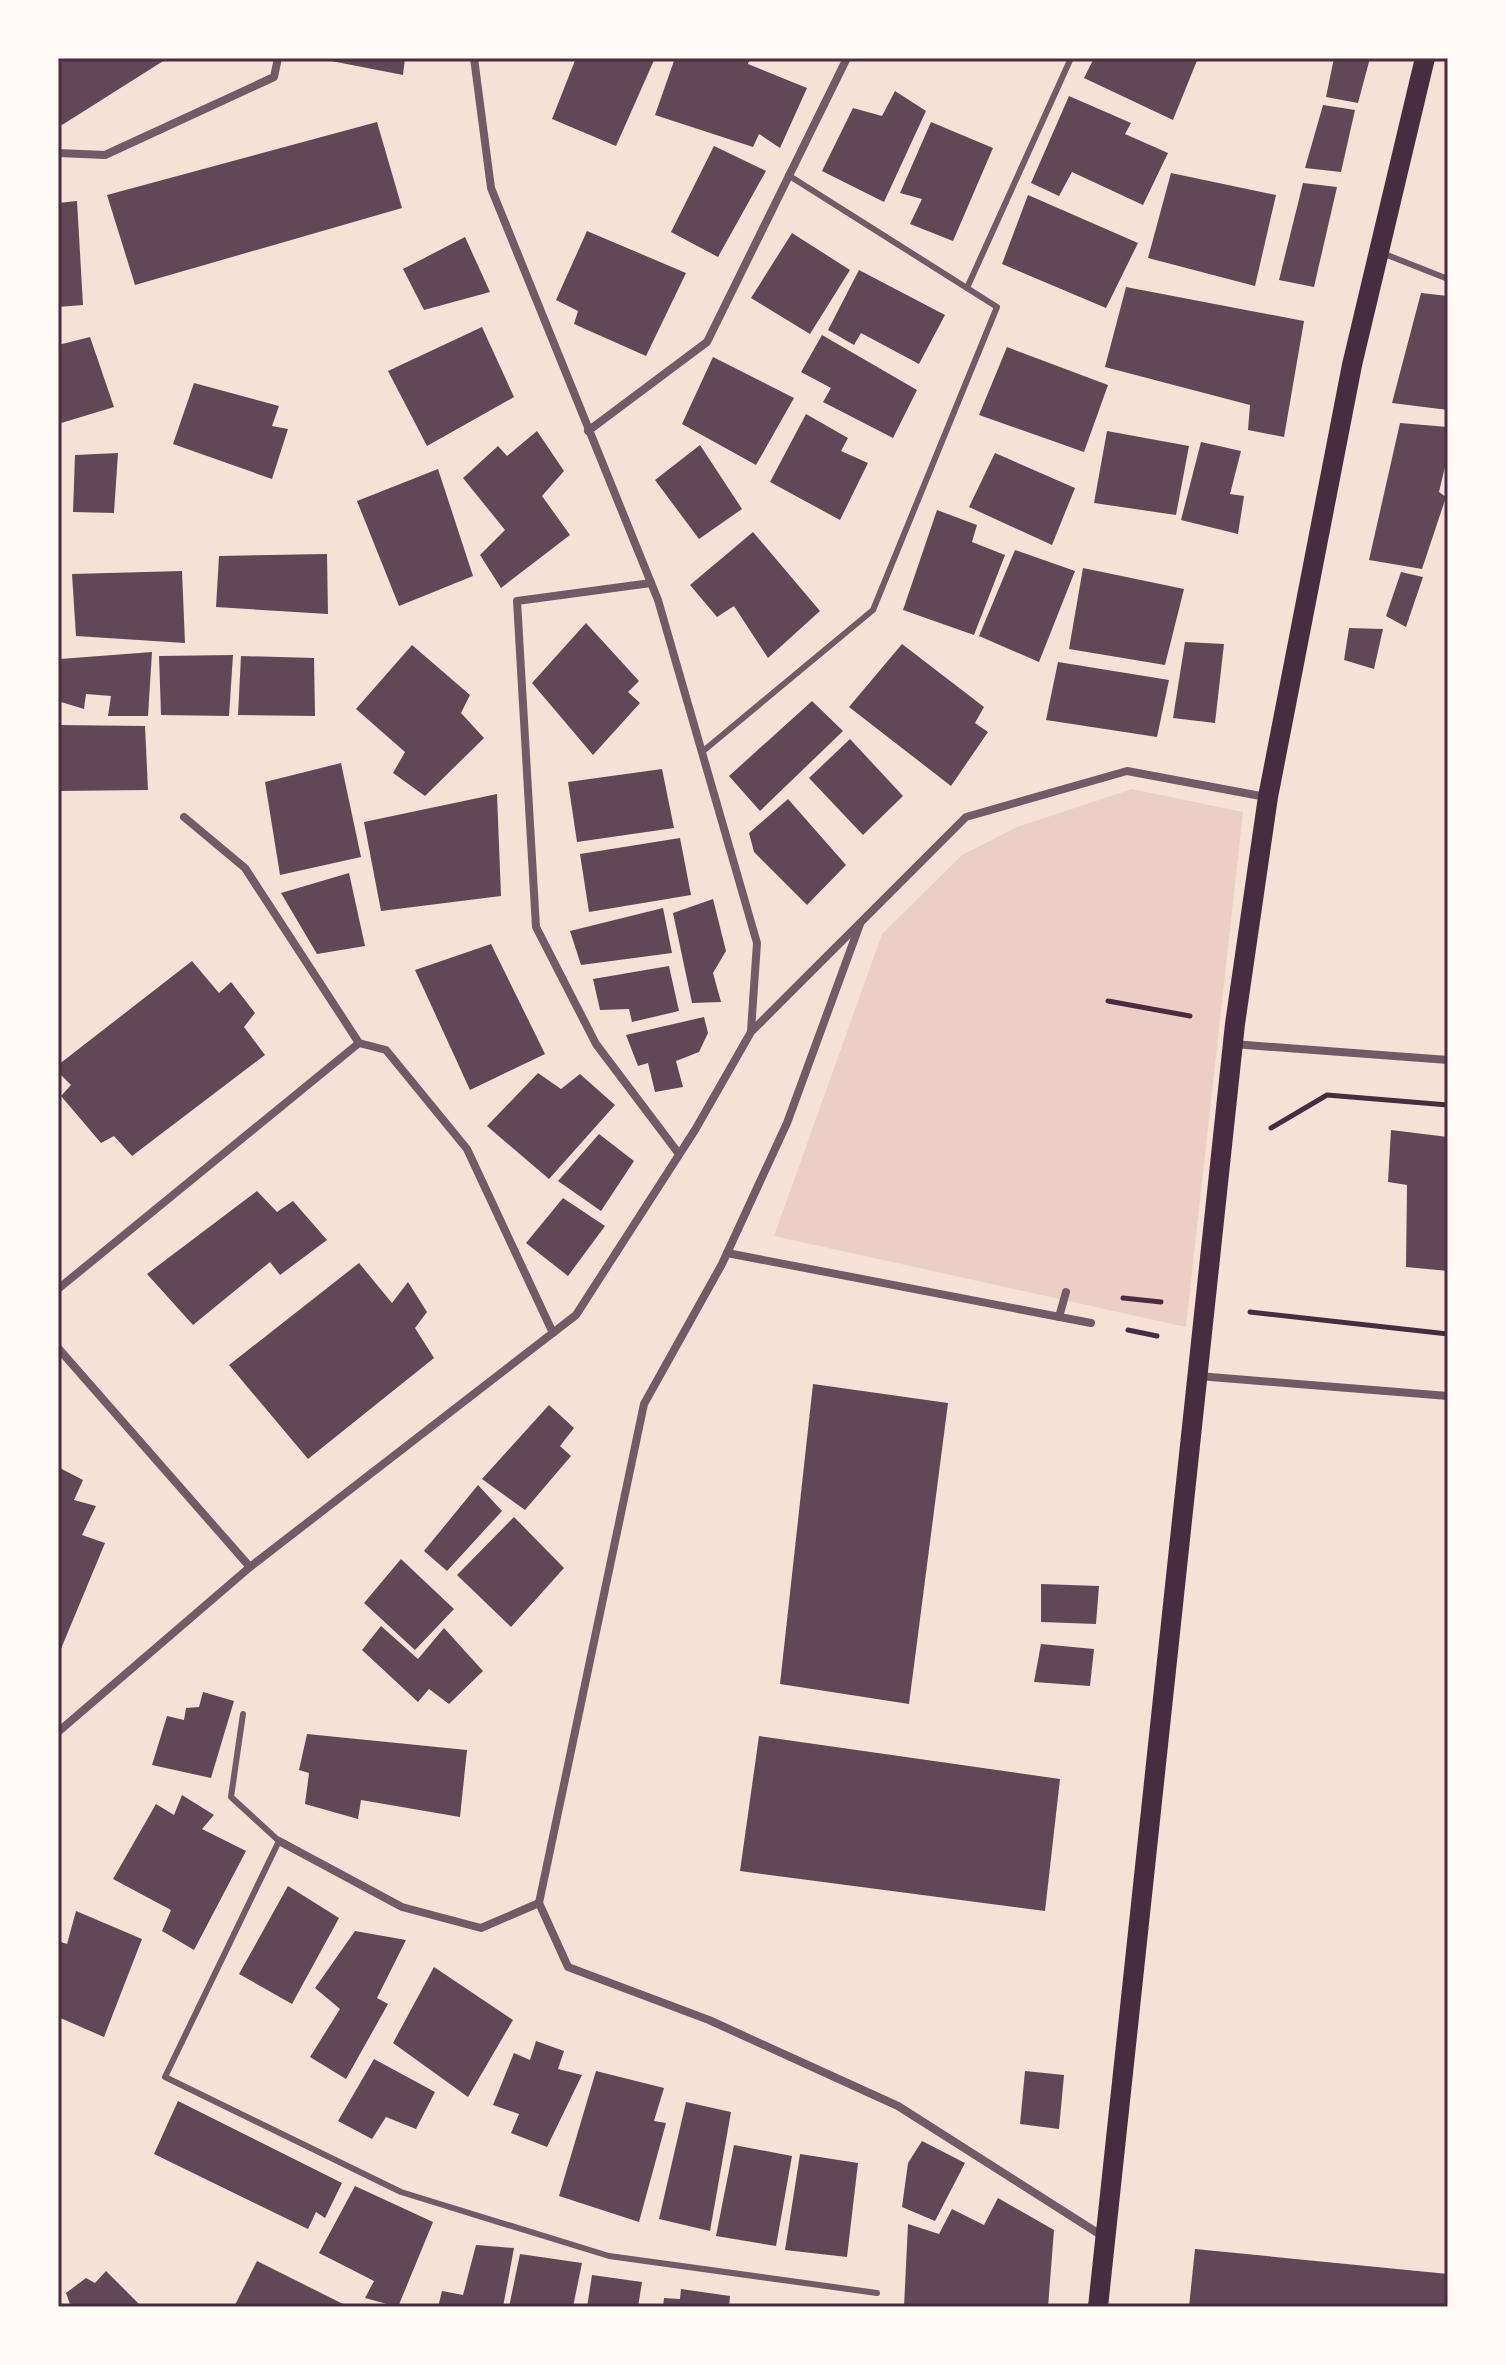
<svg xmlns="http://www.w3.org/2000/svg" width="1506" height="2365" font-family="'Roboto Condensed',sans-serif">
<rect width="100%" height="100%" fill="#f7e1d7"/>
<!-- green -->
<path fill="#ebcfc5" d="M1132,789l111,23 -57,515 -412,-91 108,-302 80,-79 55,-28z"/>
<!-- building -->
<g fill="#644757">
<path d="M58,58h110l-106,67 -4,-5z"/>
<path d="M316,58h89l-2,17z"/>
<path d="M576,58h79l-39,88 -64,-27z"/>
<path d="M675,58h75l-2,6 59,24 -27,60 -21,-14 -6,13 -98,-32z"/>
<path d="M1094,58h104l-25,62 -89,-42z"/>
<path d="M1334,58h36l-12,45 -32,-6z"/>
<path d="M895,91l31,20 -42,91 -62,-31 31,-63 29,8z"/>
<path d="M1069,96l62,27 -6,11 43,19 -25,52 -71,-33 -13,24 -28,-13z"/>
<path d="M1323,105l32,5 -14,62 -36,-4z"/>
<path d="M377,122l25,86 -267,77 -28,-90z"/>
<path d="M931,122l62,26 -40,93 -43,-17 12,-25 -22,-6z"/>
<path d="M714,146l52,25 -48,86 -47,-25z"/>
<path d="M1171,173l105,22 -21,91 -107,-28z"/>
<path d="M1303,183l34,4 -23,100 -35,-7z"/>
<path d="M1028,195l110,48 -32,65 -104,-44z"/>
<path d="M77,201l6,104 -25,2v-104z"/>
<path d="M587,231l99,42 -40,83 -72,-32 4,-13 -22,-11z"/>
<path d="M792,233l58,37 -40,64 -59,-36z"/>
<path d="M465,237l25,55 -66,18 -21,-41z"/>
<path d="M859,270l86,45 -26,49 -58,-31 -7,12 -26,-15z"/>
<path d="M1126,287l178,34 -20,116 -36,-7 2,-25 -145,-38z"/>
<path d="M1421,293l27,3v114l-56,-7z"/>
<path d="M482,327l32,70 -87,49 -39,-75z"/>
<path d="M822,335l95,55 -24,48 -70,-36 8,-14 -30,-16z"/>
<path d="M90,337l24,70 -56,17v-79z"/>
<path d="M1007,347l101,38 -24,67 -105,-37z"/>
<path d="M713,357l81,41 -38,67 -74,-41z"/>
<path d="M194,383l85,23 -7,20 16,3 -16,50 -99,-35z"/>
<path d="M806,414l42,24 -7,13 27,12 -28,57 -70,-38z"/>
<path d="M1400,423l48,4v27l-9,38 7,5 -24,72 -53,-9z"/>
<path d="M537,431l27,40 -22,25 28,39 -69,53 -21,-33 25,-25 -42,-52 35,-32 9,10z"/>
<path d="M1107,431l82,15 -13,69 -82,-12z"/>
<path d="M1201,442l40,9 -11,43 14,2 -6,38 -57,-14z"/>
<path d="M700,445l42,64 -43,30 -44,-59z"/>
<path d="M118,453l-4,60 -41,-1 2,-57z"/>
<path d="M995,453l80,35 -23,57 -83,-38z"/>
<path d="M438,469l35,107 -74,30 -42,-105z"/>
<path d="M937,510l40,15 -5,17 33,13 -31,80 -71,-25z"/>
<path d="M753,532l67,79 -52,47 -34,-52 -17,11 -27,-32z"/>
<path d="M1015,550l60,21 -36,91 -60,-26z"/>
<path d="M327,554l1,60 -112,-7 3,-51z"/>
<path d="M1083,568l101,21 -19,76 -96,-16z"/>
<path d="M182,571l3,72 -109,-7 -4,-62z"/>
<path d="M1401,572l22,5 -17,50 -20,-11z"/>
<path d="M586,623l53,58 -11,11 12,11 -47,52 -61,-72z"/>
<path d="M1349,628l34,1 -9,40 -30,-9z"/>
<path d="M1185,642l39,2 -9,79 -42,-5z"/>
<path d="M902,644l82,63 -9,16 13,9 -37,54 -102,-79z"/>
<path d="M412,645l58,50 -9,18 23,25 -59,58 -32,-23 12,-21 -49,-43z"/>
<path d="M152,652l-4,64h-40l3,-20 -25,-2 -2,15 -23,-7 -1,-43z"/>
<path d="M233,655l-4,61 -68,-1 -2,-59z"/>
<path d="M241,656l73,2 1,58 -77,-1z"/>
<path d="M1058,662l111,18 -12,57 -111,-17z"/>
<path d="M812,701l31,30 -83,80 -31,-35z"/>
<path d="M58,725l87,1 3,64 -90,1z"/>
<path d="M850,739l53,57 -40,39 -54,-57z"/>
<path d="M341,763l20,94 -81,18 -15,-93z"/>
<path d="M662,769l12,59 -97,14 -9,-60z"/>
<path d="M497,794l4,102 -120,15 -17,-89z"/>
<path d="M788,799l58,66 -39,40 -53,-53 -5,-19z"/>
<path d="M680,838l11,57 -102,17 -9,-58z"/>
<path d="M349,873l16,73 -48,8 -36,-61z"/>
<path d="M713,899l13,52 -13,22 8,29 -29,1 -19,-90z"/>
<path d="M663,908l9,45 -91,12 -11,-34z"/>
<path d="M491,944l54,110 -75,36 -55,-120z"/>
<path d="M192,961l27,32 12,-11 24,31 -11,14 21,28 -133,101 -18,-20 -13,7 -40,-47 10,-11 -13,-13v-7z"/>
<path d="M669,966l10,45 -47,11 -3,-13 -29,1 -7,-31z"/>
<path d="M704,1017l4,16 -9,19 -23,9 7,26 -28,5 -7,-29 -10,3 -12,-31z"/>
<path d="M538,1073l23,16 19,-15 35,31 -66,74 -62,-53z"/>
<path d="M1391,1130l57,7v134l-42,-4 1,-82 -19,-3z"/>
<path d="M599,1134l35,27 -33,50 -43,-30z"/>
<path d="M257,1191l20,21 16,-11 34,39 -47,35 -10,-13 -77,63 -46,-51z"/>
<path d="M563,1198l42,28 -37,50 -42,-33z"/>
<path d="M359,1263l33,40 16,-21 19,30 -12,16 19,30 -126,101 -79,-94z"/>
<path d="M813,1384l135,19 -39,301 -129,-20z"/>
<path d="M549,1405l25,23 -14,18 11,10 -46,54 -43,-31z"/>
<path d="M58,1467l25,13 -9,20 22,6 -14,29 23,8 -47,113z"/>
<path d="M478,1485l24,26 -55,60 -23,-20z"/>
<path d="M514,1517l50,51 -53,59 -54,-52z"/>
<path d="M401,1559l53,50 -39,41 -51,-47z"/>
<path d="M1041,1584l58,2 -3,38 -55,-2z"/>
<path d="M381,1626l37,33 26,-31 39,43 -34,33 -20,-15 -11,13 -56,-52z"/>
<path d="M1041,1644l53,5 -4,37 -56,-4z"/>
<path d="M203,1692l31,9 -23,77 -59,-13 15,-49 17,4 2,-12 13,-1z"/>
<path d="M307,1734l160,16 -7,67 -99,-17 -3,19 -53,-15 4,-31 -10,-3z"/>
<path d="M759,1736l301,43 -15,132 -305,-40z"/>
<path d="M182,1795l32,20 -12,14 44,22 -52,99 -32,-19 9,-21 -58,-31 43,-75 18,11z"/>
<path d="M288,1886l51,32 -47,86 -53,-30z"/>
<path d="M76,1911l66,28 -38,98 -46,-20v-76l9,3z"/>
<path d="M355,1931l51,9 -29,58 11,6 -42,75 -36,-22 30,-48 -25,-21z"/>
<path d="M434,1967l79,53 -45,77 -75,-54z"/>
<path d="M536,2041l28,10 -6,18 24,6 -35,72 -36,-14 8,-19 -26,-9 21,-52 16,7z"/>
<path d="M374,2059l61,33 -19,37 -30,-12 -14,22 -34,-18z"/>
<path d="M596,2071l68,17 -10,33 12,2 -27,99 -80,-26z"/>
<path d="M1025,2071l39,4 -5,54 -39,-5z"/>
<path d="M178,2101l164,82 -17,35 -9,-6 -8,17 -154,-75z"/>
<path d="M686,2102l45,10 -21,119 -51,-12z"/>
<path d="M922,2141l43,22 -30,58 -33,-14 6,-44z"/>
<path d="M734,2145l58,11 -16,90 -60,-10z"/>
<path d="M800,2154l58,9 -11,94 -62,-7z"/>
<path d="M355,2186l78,36 -35,85 -33,-9 9,-17 -55,-28z"/>
<path d="M998,2198l56,32 -6,77h-144l4,-83 31,10 13,-25 32,16z"/>
<path d="M476,2245l38,3 -11,59h-65l4,-16 21,4z"/>
<path d="M1195,2249l253,25v33h-259z"/>
<path d="M520,2254l62,9 -9,44h-64z"/>
<path d="M257,2261l92,46h-115z"/>
<path d="M106,2271l36,36h-71l-5,-14 20,-15 9,5z"/>
<path d="M592,2275l50,7 -4,25h-51z"/>
<path d="M681,2289l49,7 -1,11h-66l1,-9 16,1z"/>
</g>
<g fill="none" stroke-linecap="round" stroke-linejoin="round">
<!-- path -->
<g stroke="#4a2c40" stroke-width="5">
<path d="M1108,1001l82,15"/>
<path d="M1271,1128l56,-33 121,10"/>
<path d="M1123,1298l38,4"/>
<path d="M1250,1312l198,22"/>
<path d="M1128,1330l29,6"/>
</g>
<!-- service -->
<g stroke="#755966" stroke-width="6">
<path d="M1382,253l66,26"/>
<path d="M967,288l104,-230"/>
<path d="M702,752l171,-142 124,-303 -209,-132"/>
<path d="M243,1714l-12,83 48,44 -114,236 236,115 208,64 268,37"/>
</g>
<!-- minor -->
<g stroke="#755966" stroke-width="8">
<path d="M474,58l17,130 167,412 99,343 -6,88"/>
<path d="M58,153l47,2 169,-78 4,-19"/>
<path d="M588,431l119,-89 140,-284"/>
<path d="M651,583l-134,18 19,326 60,117 83,110"/>
<path d="M184,817l61,51 114,175 27,7 81,99 86,184"/>
<path d="M860,924l-73,199 -65,141 -78,140 -105,499 29,64 141,53 189,86 206,131"/>
<path d="M1233,1044l215,16"/>
<path d="M727,1253l364,70"/>
<path d="M58,1289l301,-246"/>
<path d="M1059,1317l7,-25"/>
<path d="M58,1348l192,219"/>
<path d="M1198,1376l250,20"/>
<path d="M58,1732l192,-165 326,-252 119,-185 56,-98 215,-215 161,-46 139,26"/>
<path d="M279,1841l123,66 79,21 58,-25"/>
</g>
<!-- primary -->
<path stroke="#4a2c40" stroke-width="20" d="M1098,2307l137,-1283 33,-227 84,-432 73,-307"/>
</g>
<!-- border -->
<rect width="1506" height="2365" fill="none" stroke="#fffaf5" stroke-width="120"/>
<rect x="60" y="60" width="1386" height="2245" fill="none" stroke="#4a2c40" stroke-width="3"/>
</svg>
